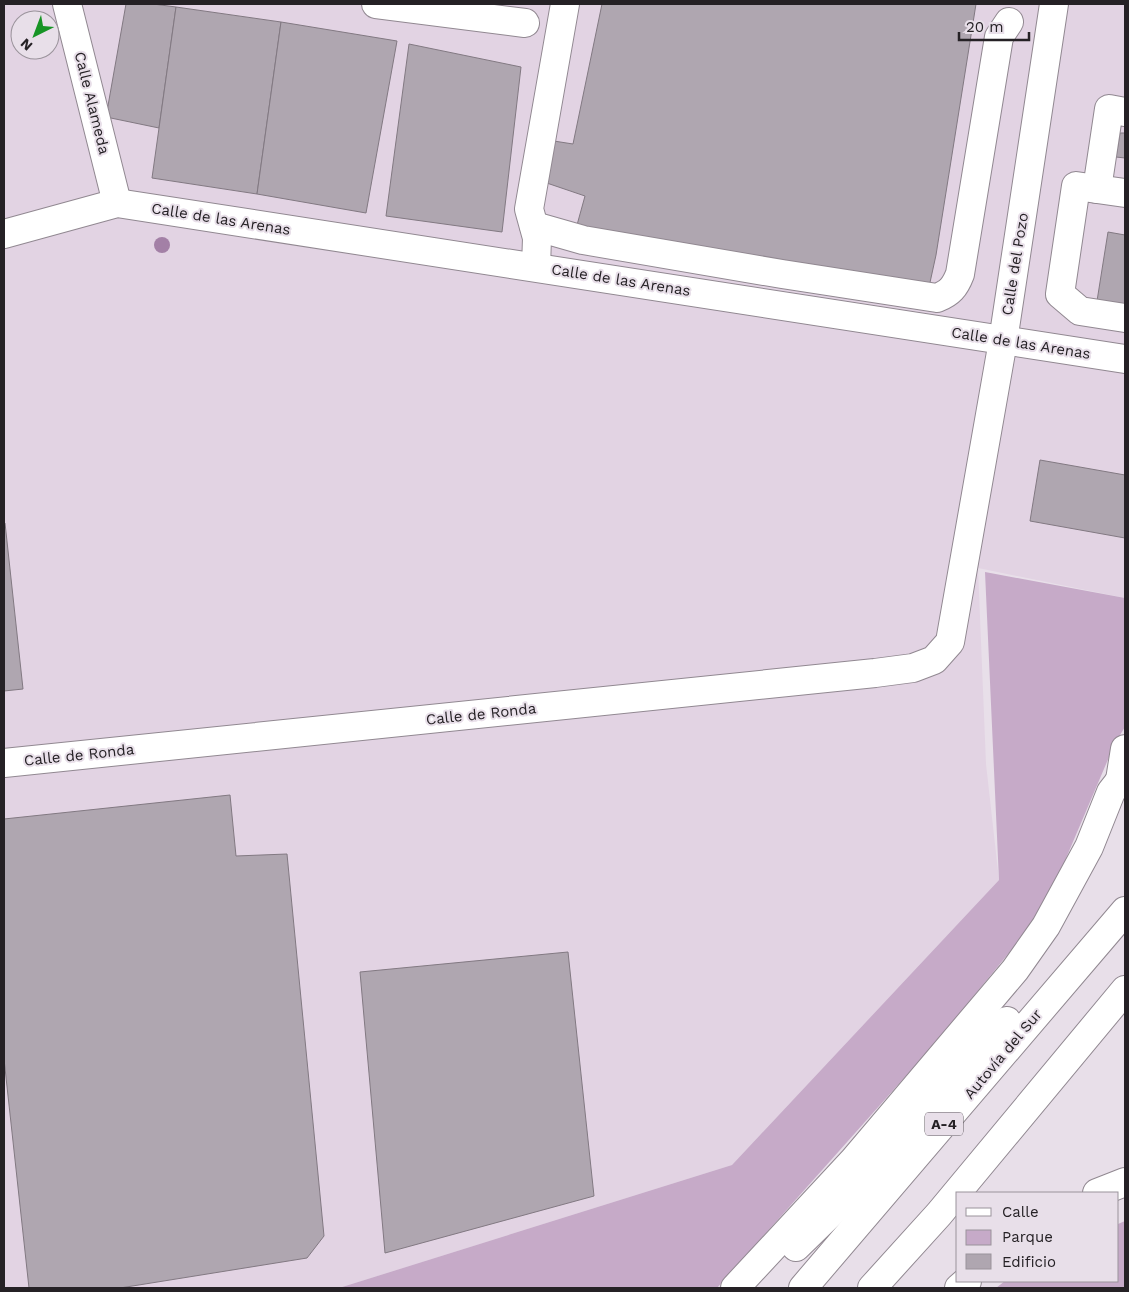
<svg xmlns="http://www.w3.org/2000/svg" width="1129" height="1292" font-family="'Work Sans',sans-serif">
<rect width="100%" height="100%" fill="#e8dfe9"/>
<!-- built -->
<path fill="#e2d3e3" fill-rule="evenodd" d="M4,4h1121v594l-147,-30 8,196 13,116 -267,285 -393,123h-335zM20,20h30v30h-30z"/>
<!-- green -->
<g fill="#c6aac8">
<path d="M985,572l140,26v129l-10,16 -71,167 -107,131 -220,247h-378l393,-123 267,-285z"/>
<path d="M1125,1221v67h-129l9,-7h113v-57z"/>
</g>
<!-- building -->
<g fill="#afa6b0" stroke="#827982">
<path d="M126,4h27l23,3 -17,121 -53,-11z"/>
<path d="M602,4h374l-40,251 -7,32 -352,-62 8,-29 -50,-17 6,-40 32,5z"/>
<path d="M176,7l105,15 -24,172 -105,-16z"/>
<path d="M281,22l116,19 -31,172 -109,-19z"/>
<path d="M409,44l112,23 -19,165 -116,-16z"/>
<path d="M1120,133h5v25l-9,-1z"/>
<path d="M1108,232l17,3v70l-28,-4z"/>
<path d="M1040,460l85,15v63l-95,-17z"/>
<path d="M4,523h1l18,166 -19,2z"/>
<path d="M230,795l6,61 51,-2 37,382 -17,22 -187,30h-91l-25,-229v-240z"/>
<path d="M568,952l26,244 -209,57 -25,-281z"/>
</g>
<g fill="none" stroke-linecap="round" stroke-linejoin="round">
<!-- minor casing -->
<g stroke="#918891" stroke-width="30">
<g id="minor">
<path d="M67,4l50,199"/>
<path d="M376,4l149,19"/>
<path d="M1097,189l12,-80 16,3"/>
<path d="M1125,193l-49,-7 -16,108 20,17 45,7"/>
<path d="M534,226l49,14 199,34 155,24c13,-5 18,-11 23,-24l39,-237 10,-15"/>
<path d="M4,234l113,-31 1008,156"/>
<path d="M536,267l1,-29 -8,-29 36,-205"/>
<path d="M4,763l871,-90 38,-5 21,-8 16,-18 53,-301 51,-337"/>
</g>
</g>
<!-- highway casing -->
<g stroke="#918891" stroke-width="30">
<g id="highway">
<path d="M1120,780l5,-31"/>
<path d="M1097,1193l28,-11"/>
<path d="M796,1247l79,-77 132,-149"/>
<path d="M735,1288l119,-128 161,-190 31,-44 43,-79 22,-55 14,-18"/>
<path d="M803,1288l322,-377"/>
<path d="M872,1288l67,-74 186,-224"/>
<path d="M959,1288l8,-7"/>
</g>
</g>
<!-- minor -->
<use href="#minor" stroke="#fff" stroke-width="28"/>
<!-- highway -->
<use href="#highway" stroke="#fff" stroke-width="28"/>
</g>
<!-- trees -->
<circle fill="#a380a6" cx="162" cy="245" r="8"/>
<g text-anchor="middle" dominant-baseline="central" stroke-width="4" stroke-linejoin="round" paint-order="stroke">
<!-- shield labels -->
<rect fill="#e8dfe9" stroke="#605a60" stroke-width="1" x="925" y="1112.5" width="38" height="23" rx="4"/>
<g font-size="14" font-weight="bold" fill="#252125">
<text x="944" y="1124">A-4</text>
</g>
<!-- street labels -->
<g font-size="15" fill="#252125" stroke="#e8dfe9">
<text transform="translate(92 103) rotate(76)">Calle Alameda</text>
<text transform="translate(221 219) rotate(9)">Calle de las Arenas</text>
<text transform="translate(1015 264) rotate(-81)">Calle del Pozo</text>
<text transform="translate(621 280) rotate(9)">Calle de las Arenas</text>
<text transform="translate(1021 343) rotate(9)">Calle de las Arenas</text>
<text transform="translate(481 714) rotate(-6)">Calle de Ronda</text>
<text transform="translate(79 755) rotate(-6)">Calle de Ronda</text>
<text transform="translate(1003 1054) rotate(-50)">Autovía del Sur</text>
</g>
</g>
<!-- border -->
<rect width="1129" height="1292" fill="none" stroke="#252125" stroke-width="10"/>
<!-- legend -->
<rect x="956" y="1192" width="162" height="90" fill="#e8dfe9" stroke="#9a939b"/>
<rect x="966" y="1208" width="25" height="8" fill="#ffffff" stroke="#9a939b"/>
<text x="1002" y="1217" font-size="15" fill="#252125">Calle</text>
<rect x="966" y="1230" width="25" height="15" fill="#c6aac8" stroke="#9a939b"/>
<text x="1002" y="1242" font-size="15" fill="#252125">Parque</text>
<rect x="966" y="1254" width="25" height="15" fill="#afa6b0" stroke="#9a939b"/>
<text x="1002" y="1267" font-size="15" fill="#252125">Edificio</text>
<!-- north arrow -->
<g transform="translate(35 35) rotate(222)"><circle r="24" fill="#e8dfe9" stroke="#9a939b"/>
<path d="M0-4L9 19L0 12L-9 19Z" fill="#179425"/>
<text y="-8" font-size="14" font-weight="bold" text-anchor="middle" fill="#252125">N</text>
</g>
<!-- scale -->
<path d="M959 32v8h70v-8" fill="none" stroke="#252125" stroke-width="2.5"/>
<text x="966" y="32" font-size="15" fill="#252125" stroke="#e8dfe9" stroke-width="4" paint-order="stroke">20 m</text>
</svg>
